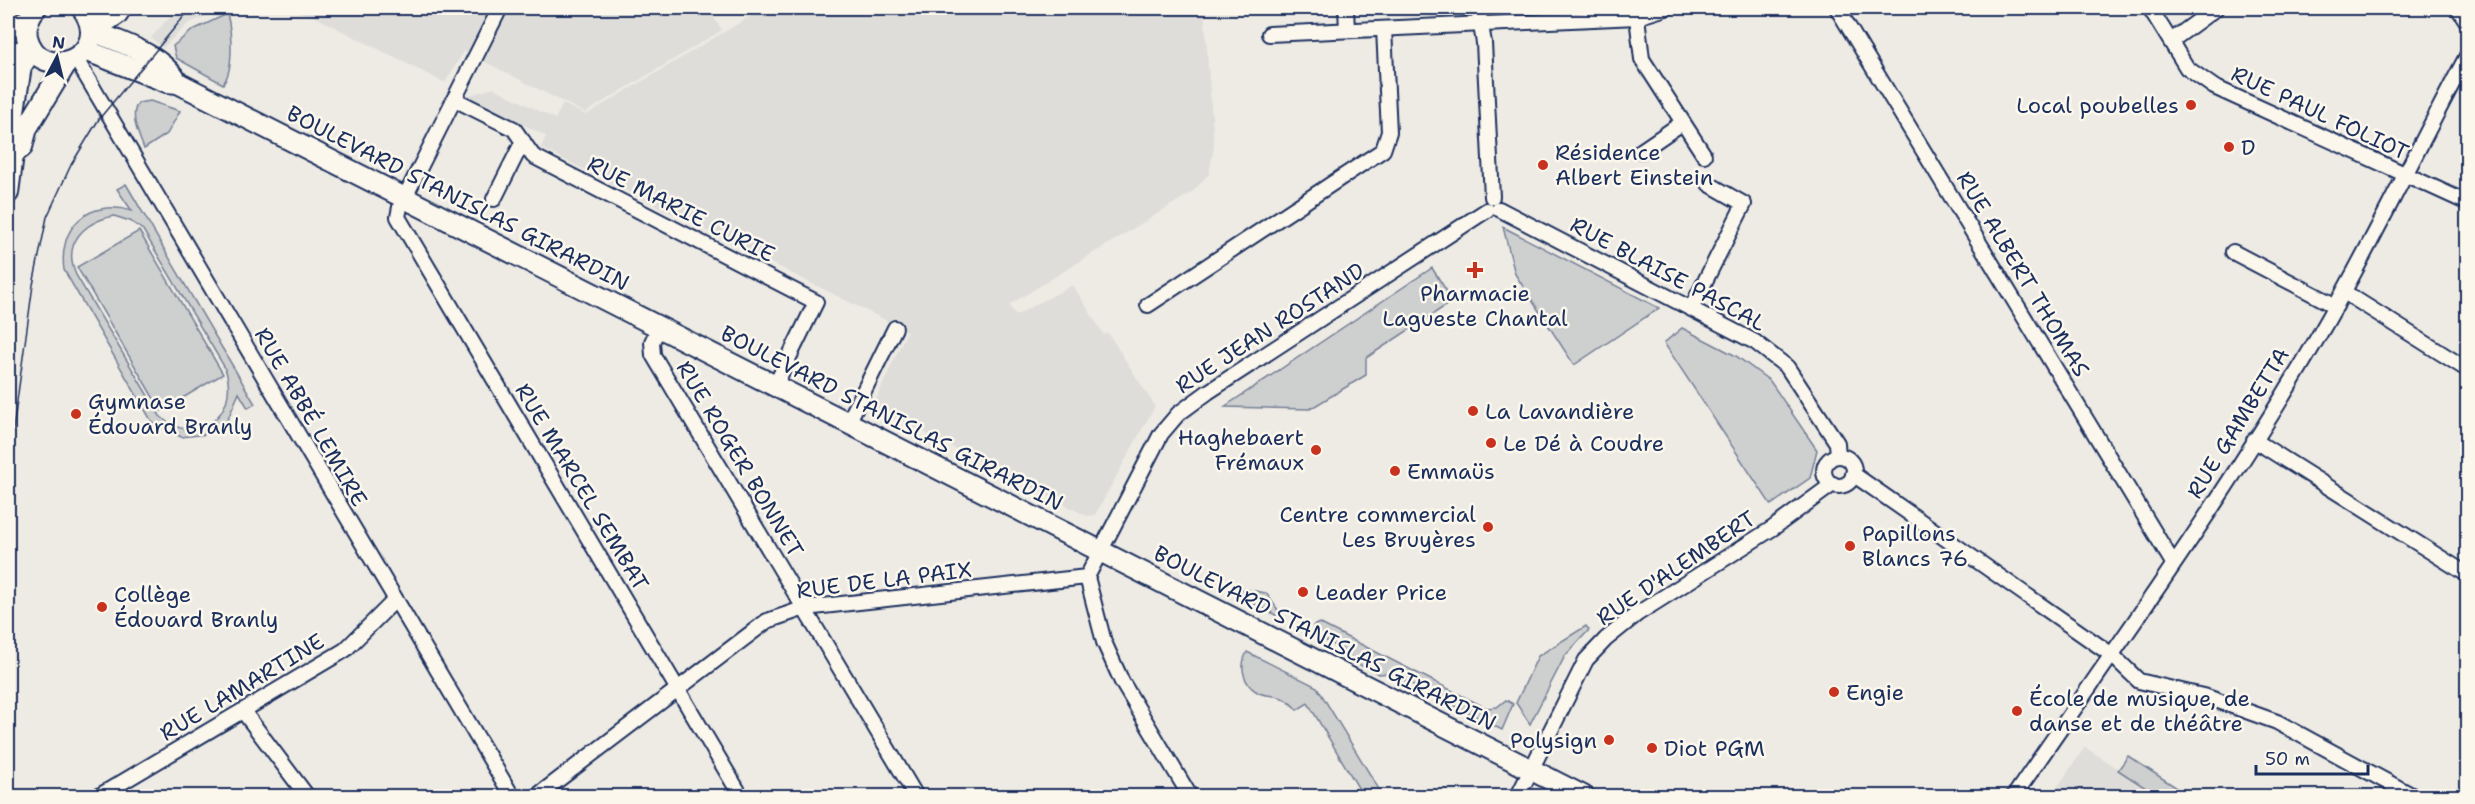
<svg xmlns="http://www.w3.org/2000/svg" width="2475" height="804" font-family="'Shantell Sans',sans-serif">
<rect width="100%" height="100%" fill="#eeebe4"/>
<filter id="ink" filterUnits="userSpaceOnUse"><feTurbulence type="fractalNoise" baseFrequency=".0167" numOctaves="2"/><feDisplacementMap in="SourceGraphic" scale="12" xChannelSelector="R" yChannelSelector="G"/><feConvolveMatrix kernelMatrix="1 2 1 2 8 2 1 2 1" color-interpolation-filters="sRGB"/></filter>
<g filter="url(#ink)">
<!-- built -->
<g fill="#deddda">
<path d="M177,8h51l-39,15 -26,25 -12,-10z"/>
<path d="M287,8h43l10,4 -3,-4h371l14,22 -137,83 -121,-62 -19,32 -130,-66z"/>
<path d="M764,8h440l10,138 -5,28 -18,19 -182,112 7,10 57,-30 31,50 4,-2 47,73 -60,109 -8,1 -214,-110 34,-75 -366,-183 5,-12 -80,-40 28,-8 61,31 8,-15 23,11z"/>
<path d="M2085,747l73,49h-107z"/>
</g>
<!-- green -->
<g fill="#cecfcf" stroke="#747f96" stroke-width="1.5" fill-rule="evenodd">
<path d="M227,14c5,18 7,56 -4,70l-47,-26 -3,-12 20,-16z"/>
<path d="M150,101l30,10 -13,23 -23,15c-5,-14 -15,-33 -6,-46z"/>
<path d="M126,184l129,220 -7,4 -9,-15 -12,28 -19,13 -27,3 -29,-15 -88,-152c-6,-43 24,-72 68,-59l-15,-22zM114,216l16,5 13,9 82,138c17,49 -33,80 -65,48l-84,-141c-14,-32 8,-53 38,-59z"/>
<path d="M1503,227l156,81 -85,57 -59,-91z"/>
<path d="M139,231l84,143 -62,37 -84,-144z"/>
<path d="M1432,268l21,33 -87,57v17l-56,34 -86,-2z"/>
<path d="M1682,328l54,28 34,25 47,69 -7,28 -39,27 -107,-162z"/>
<path d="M1243,589l23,4 19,27 -53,-28z"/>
<path d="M1319,623l167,85 11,-1 9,-7 7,4 -11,26 -112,-57 -11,1 -34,-16 -3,-9 -27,-14 -2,-9z"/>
<path d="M1586,626l3,4 -24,26 -35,68 -14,-21 22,-47z"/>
<path d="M1247,652l70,35 66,109h-20l-55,-93 -11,7c-4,-5 -9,-9 -15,-12 -7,-3 -16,-2 -23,-5 -16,-8 -20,-27 -12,-41z"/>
<path d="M2128,756l52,34 16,6h-38l-40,-26z"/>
</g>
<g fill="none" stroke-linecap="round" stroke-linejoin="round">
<!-- street casing -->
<g stroke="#1b2f5e" stroke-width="18">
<g id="street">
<path d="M500,8l-100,199 -2,10 343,579"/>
<path d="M1346,8l1,22"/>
<path d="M1478,8l6,35 8,154"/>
<path d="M1837,8l336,555"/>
<path d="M2150,8l37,60 27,19 254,116"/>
<path d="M2458,8l10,15"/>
<path d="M1637,17l5,42 62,96"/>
<path d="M1269,34l368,-17 29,-9"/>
<path d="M2171,41l45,-33"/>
<path d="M76,59l436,737"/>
<path d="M454,99l60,30 19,27 283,146 -41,84"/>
<path d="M1641,151l41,-28"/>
<path d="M494,199l29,-58"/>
<path d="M1499,209l256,133 32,25 50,76 1,13"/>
<path d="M2233,252l103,54"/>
<path d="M2344,292l124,78"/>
<path d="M1148,305l235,-155 6,-18 -5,-103"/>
<path d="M1692,307l52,-103 -35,-20"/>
<path d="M659,327l-7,15 1,13 263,441"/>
<path d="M848,423l47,-95"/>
<path d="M2254,440l214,135"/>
<circle cx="1839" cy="471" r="15"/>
<path d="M1853,474l259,181 27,26 68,16 70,25 136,74"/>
<path d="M1087,577l74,-143 17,-20 30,-22 279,-182"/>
<path d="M1087,577l17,65 18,40 68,114"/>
<path d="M243,711l64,85"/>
<path d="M99,796l246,-146 50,-50"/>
<path d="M537,796l230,-175 38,-13 282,-31"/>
<path d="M1518,796l68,-136 20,-21 31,-25 136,-86 60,-44"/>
<path d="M2014,796c113,-165 234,-330 330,-505 43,-78 82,-159 124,-237"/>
</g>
</g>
<!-- secondary casing -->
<g stroke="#1b2f5e" stroke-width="24">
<g id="secondary">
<path d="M36,8c-7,7 -11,19 -9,29 13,50 90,19 55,-29"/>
<path d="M8,26l20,-5"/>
<path d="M92,31c30,12 69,23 86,52"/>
<path d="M92,31l25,-17 4,-6"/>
<path d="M85,50l82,32 11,1 1405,713"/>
<path d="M8,55l23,-7"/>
<path d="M13,154l9,-7 5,-19 40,-66"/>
<path d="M8,193l5,-39 -3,-17 11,-71 11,-16"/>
</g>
</g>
<!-- street -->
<use href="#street" stroke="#fbf7ec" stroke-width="14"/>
<!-- secondary -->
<use href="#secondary" stroke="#fbf7ec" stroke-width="20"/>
<!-- tram -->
<path stroke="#1b2f5e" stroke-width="1.5" d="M8,466l25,-181 14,-68 24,-52 28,-46 92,-111"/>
</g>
</g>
<!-- markers -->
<g fill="#c8321e" stroke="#fbf7ec" stroke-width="2">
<circle cx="2191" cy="105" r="6"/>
<circle cx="2229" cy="147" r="6"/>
<circle cx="1543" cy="165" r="6"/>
<path d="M1472 261h6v6h6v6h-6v6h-6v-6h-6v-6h6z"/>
<circle cx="1473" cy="411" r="6"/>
<circle cx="76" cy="414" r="6"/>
<circle cx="1491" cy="443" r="6"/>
<circle cx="1316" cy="450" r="6"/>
<circle cx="1395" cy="471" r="6"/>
<circle cx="1488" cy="527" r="6"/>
<circle cx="1850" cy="546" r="6"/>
<circle cx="1303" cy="592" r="6"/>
<circle cx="102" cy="607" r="6"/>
<circle cx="1834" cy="692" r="6"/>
<circle cx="2017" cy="711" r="6"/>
<circle cx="1609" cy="740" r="6"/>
<circle cx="1652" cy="748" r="6"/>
</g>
<g text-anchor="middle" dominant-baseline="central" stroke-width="5" stroke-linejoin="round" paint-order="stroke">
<!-- poi labels -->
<g font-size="22" fill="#1b2f5e" stroke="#fbf7ec" text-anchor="start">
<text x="2179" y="105" text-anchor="end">Local poubelles</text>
<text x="2241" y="147">D</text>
<text x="1555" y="152">Résidence<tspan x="1555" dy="25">Albert Einstein</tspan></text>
<text x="1475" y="293" text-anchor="middle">Pharmacie<tspan x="1475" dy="25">Lagueste Chantal</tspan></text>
<text x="88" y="401">Gymnase<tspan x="88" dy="25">Édouard Branly</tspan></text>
<text x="1485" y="411">La Lavandière</text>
<text x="1304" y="437" text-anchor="end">Haghebaert<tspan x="1304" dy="25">Frémaux</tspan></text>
<text x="1503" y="443">Le Dé à Coudre</text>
<text x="1407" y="471">Emmaüs</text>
<text x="1476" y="514" text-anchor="end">Centre commercial<tspan x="1476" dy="25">Les Bruyères</tspan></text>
<text x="1862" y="533">Papillons<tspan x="1862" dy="25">Blancs 76</tspan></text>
<text x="1315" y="592">Leader Price</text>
<text x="114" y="594">Collège<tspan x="114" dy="25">Édouard Branly</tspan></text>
<text x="1846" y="692">Engie</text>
<text x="2029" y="698">École de musique, de<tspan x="2029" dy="25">danse et de théâtre</tspan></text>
<text x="1597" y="740" text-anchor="end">Polysign</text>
<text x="1664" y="748">Diot PGM</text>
</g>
<!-- street labels -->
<g font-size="22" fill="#1b2f5e" stroke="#fbf7ec">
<text transform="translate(2320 113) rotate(25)">RUE PAUL FOLIOT</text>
<text transform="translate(458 198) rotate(27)">BOULEVARD STANISLAS GIRARDIN</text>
<text transform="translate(681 209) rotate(27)">RUE MARIE CURIE</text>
<text transform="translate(1668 274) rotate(28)">RUE BLAISE PASCAL</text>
<text transform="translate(2023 274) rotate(59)">RUE ALBERT THOMAS</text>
<text transform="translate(1270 328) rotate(-33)">RUE JEAN ROSTAND</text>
<text transform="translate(311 417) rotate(60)">RUE ABBÉ LEMIRE</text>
<text transform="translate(892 418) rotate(27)">BOULEVARD STANISLAS GIRARDIN</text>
<text transform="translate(2238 423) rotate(-58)">RUE GAMBETTA</text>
<text transform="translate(740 459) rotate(59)">RUE ROGER BONNET</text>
<text transform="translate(582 487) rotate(59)">RUE MARCEL SEMBAT</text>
<text transform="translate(1676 568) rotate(-34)">RUE D'ALEMBERT</text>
<text transform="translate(884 580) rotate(-7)">RUE DE LA PAIX</text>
<text transform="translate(1325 638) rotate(27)">BOULEVARD STANISLAS GIRARDIN</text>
<text transform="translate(242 687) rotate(-31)">RUE LAMARTINE</text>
</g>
</g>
<!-- margin -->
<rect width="2475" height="804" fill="none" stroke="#fbf7ec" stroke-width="30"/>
<rect x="15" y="15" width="2445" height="774" fill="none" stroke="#1b2f5e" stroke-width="2" filter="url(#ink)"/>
<!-- north arrow -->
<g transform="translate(57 57) rotate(7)" stroke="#fbf7ec" stroke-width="4.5" paint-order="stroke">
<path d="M0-4.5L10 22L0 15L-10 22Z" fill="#1b2f5e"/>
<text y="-9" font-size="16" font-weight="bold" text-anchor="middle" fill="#1b2f5e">N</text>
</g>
<!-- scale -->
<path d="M2256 765v9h112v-9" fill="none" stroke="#1b2f5e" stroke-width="3"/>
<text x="2265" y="765" font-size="18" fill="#1b2f5e" stroke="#fbf7ec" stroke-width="4.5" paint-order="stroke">50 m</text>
</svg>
